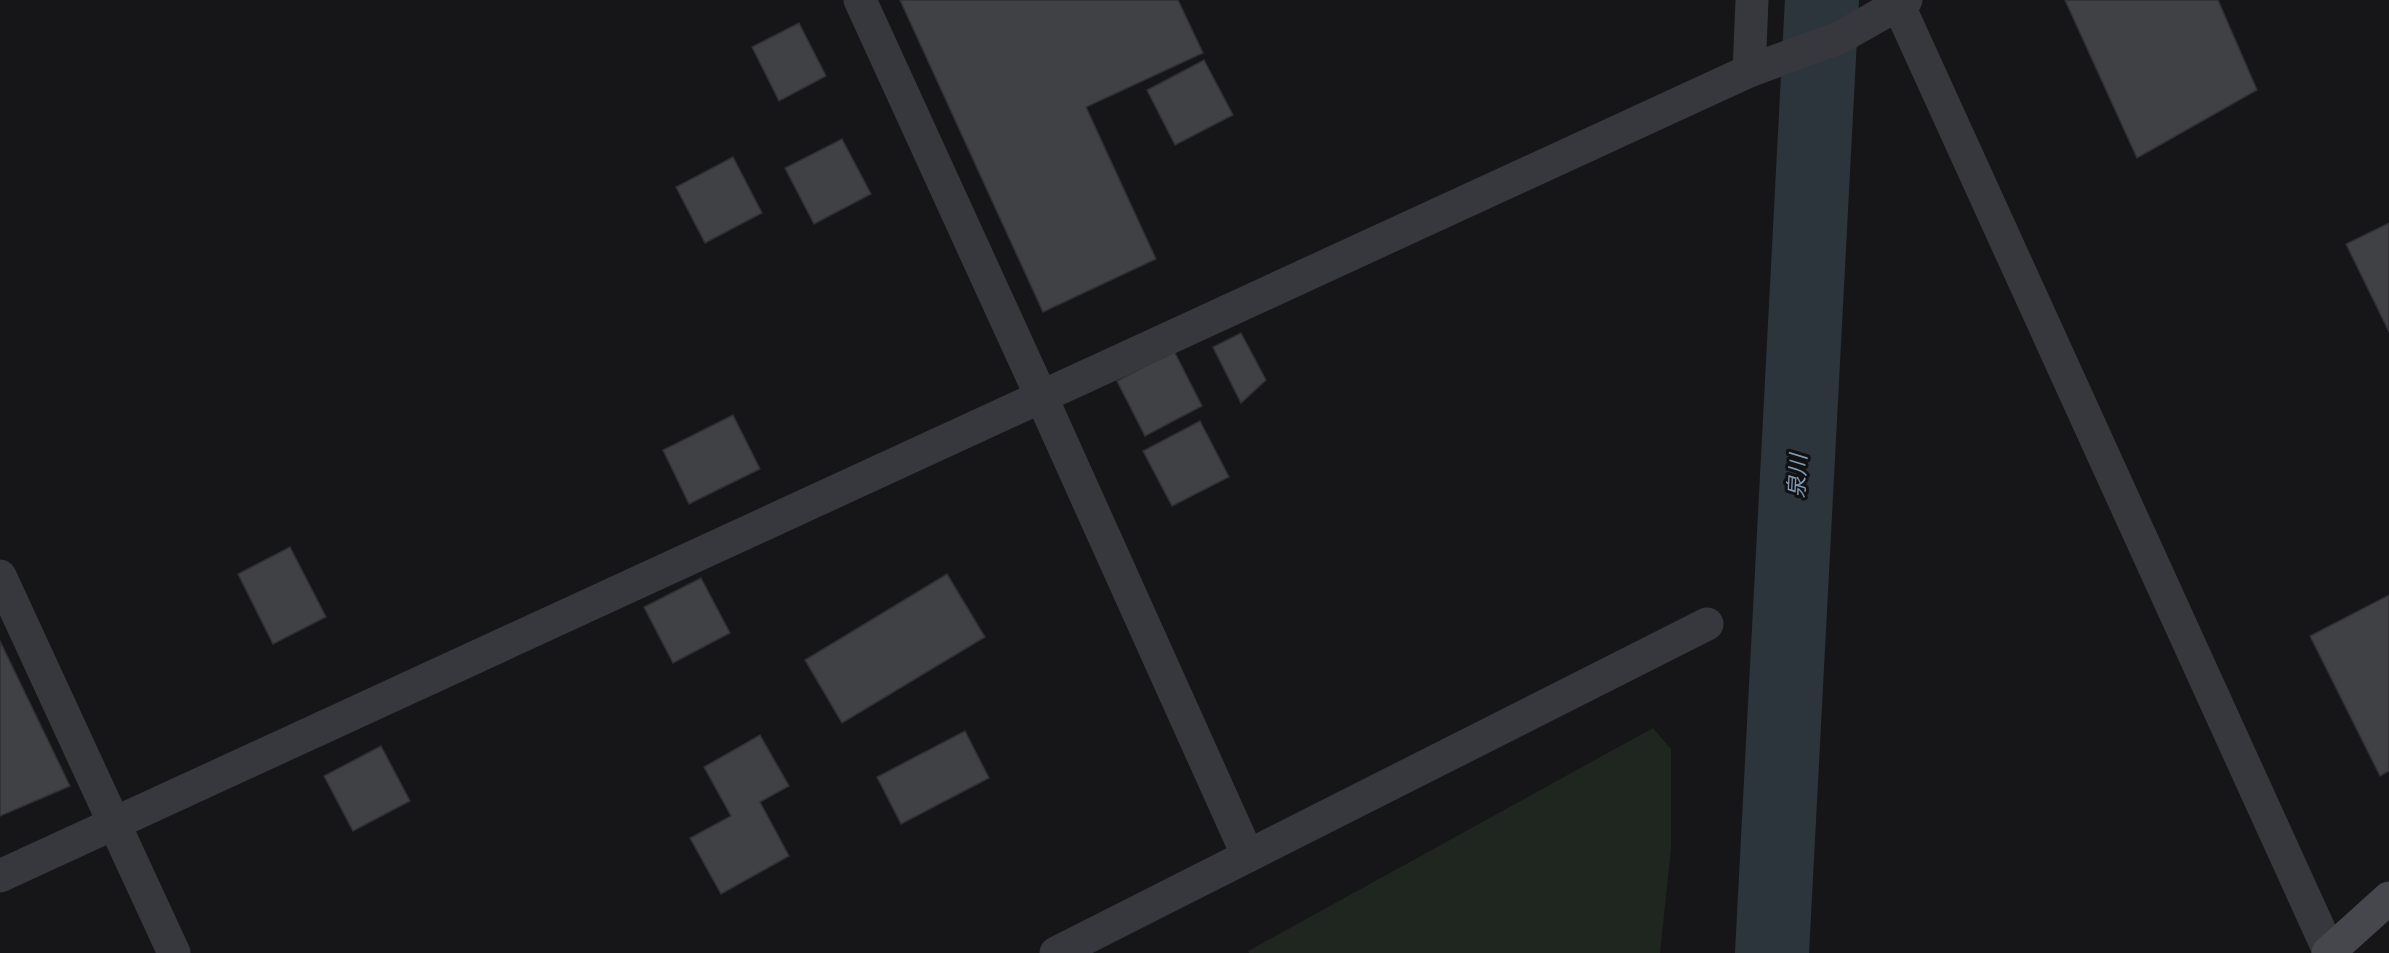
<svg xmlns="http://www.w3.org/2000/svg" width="2389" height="953" font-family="'Titillium Web','Noto Sans JP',sans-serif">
<rect width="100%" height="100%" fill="#161618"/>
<!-- green -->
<path fill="#1e261f" d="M1653,728l18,21v100l-11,104h-411l-1,-2z"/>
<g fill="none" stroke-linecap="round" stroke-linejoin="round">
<!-- river -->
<path stroke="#2c353c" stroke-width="74" d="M1772,953l50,-953"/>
</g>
<!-- building -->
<g fill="#404145" stroke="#303034" stroke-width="1.5">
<path d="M900,0h278l25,53 -117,54 70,152 -113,53z"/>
<path d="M2065,0h153l39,90 -120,68z"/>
<path d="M799,23l27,53 -47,25 -27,-54z"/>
<path d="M1204,60l29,55 -58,30 -28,-55z"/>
<path d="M842,139l29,55 -57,30 -29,-56z"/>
<path d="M733,157l29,56 -57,30 -29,-56z"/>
<path d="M2389,223v109l-43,-88z"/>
<path d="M1241,333l25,47 -25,23 -28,-56z"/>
<path d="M1174,351l28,55 -57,30 -28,-55z"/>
<path d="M733,415l27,54 -71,35 -26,-54z"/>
<path d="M1200,421l29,56 -57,29 -29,-55z"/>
<path d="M290,547l36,70 -53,27 -35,-70z"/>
<path d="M947,574l38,63 -143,86 -37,-63z"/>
<path d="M701,578l29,55 -57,30 -29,-56z"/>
<path d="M2389,595v176l-9,5 -70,-140z"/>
<path d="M0,641l70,145 -70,30z"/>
<path d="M965,731l24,47 -88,46 -24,-47z"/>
<path d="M760,735l29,51 -29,16 29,54 -68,38 -31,-56 41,-22 -27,-49z"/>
<path d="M381,746l29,55 -57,30 -29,-55z"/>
</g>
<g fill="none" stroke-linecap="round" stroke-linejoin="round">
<!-- street -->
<g stroke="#37383d" stroke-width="33">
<path d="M860,0l181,396 207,460"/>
<path d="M1898,4l432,949"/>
<path d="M1749,71l3,-71"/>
<path d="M0,576l174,377"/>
<path d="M0,876l1749,-805 92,-34 65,-37"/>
<path d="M1056,953l651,-329"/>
</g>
<!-- secondary -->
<path stroke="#45474d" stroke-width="33" d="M2328,953l61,-55"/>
</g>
<g text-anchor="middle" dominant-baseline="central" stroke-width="6" stroke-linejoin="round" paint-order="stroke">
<!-- water labels -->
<g font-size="22" font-style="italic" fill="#7f9bb3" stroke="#111113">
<text transform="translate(1797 476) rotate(-87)">泉川</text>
</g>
</g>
</svg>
